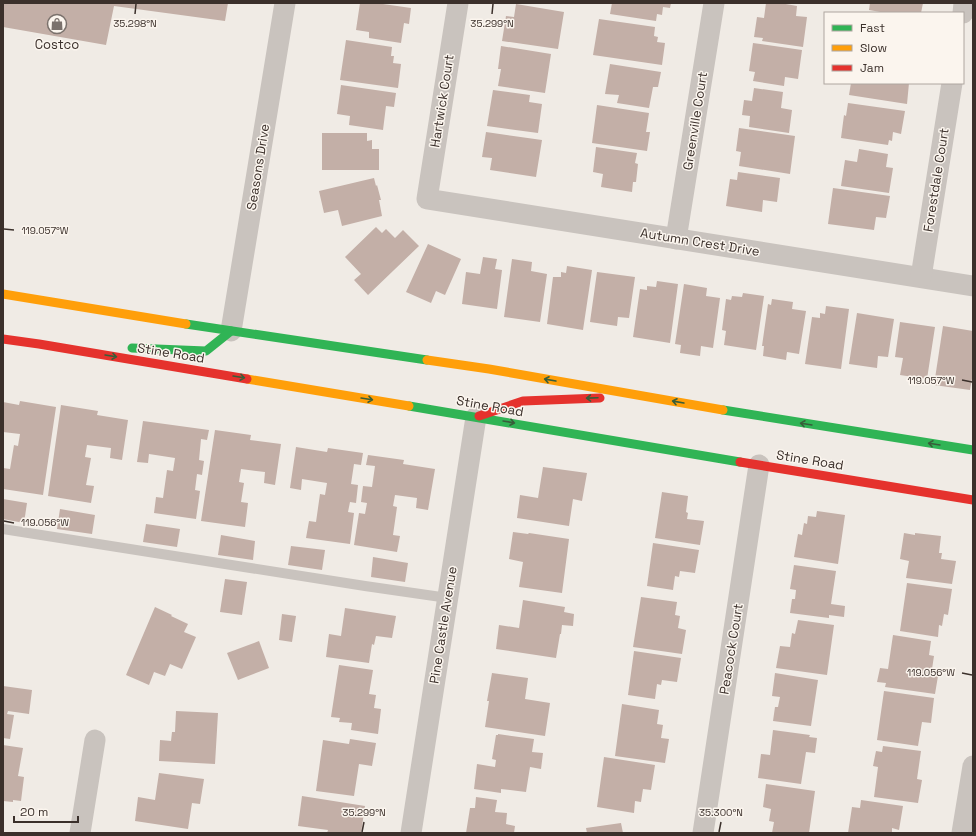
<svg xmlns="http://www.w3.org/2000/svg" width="976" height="836" font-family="'Space Grotesk',sans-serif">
<rect width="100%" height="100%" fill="#f0ebe5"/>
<!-- building -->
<g fill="#c3afa7">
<path d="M3,3h225l-3,18 -111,-15 -8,39 -103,-18z"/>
<path d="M360,3h16l35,5 -2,16 -5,-1 -3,20 -32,-5v-6l-13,-2z"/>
<path d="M612,3h59l-1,5 -7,-1 -1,8 -5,-1 -1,7 -46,-7z"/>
<path d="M766,3h14l17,3 -1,10 11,1 -4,30 -41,-6 1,-3 -9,-1 3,-20 7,1z"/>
<path d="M870,3h53l-2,10h-35l-17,-3z"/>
<path d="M516,4l48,8 -6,37 -56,-8 4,-25 8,1z"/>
<path d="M599,19l56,8 -1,9 4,1 -1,5 8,1 -3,22 -69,-10z"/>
<path d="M346,40l46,7 -1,9h3l-1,7 8,1 -3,24 -58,-8z"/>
<path d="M753,43l49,7 -4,29 -13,-2 -1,9 -31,-5 2,-9 -6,-1z"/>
<path d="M501,46l50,8 -6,39 -47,-7 3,-17h-3z"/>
<path d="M610,64l51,8 -3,15h-5l-4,21 -32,-5 2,-8 -14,-1z"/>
<path d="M851,83h58l-2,21 -58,-9z"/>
<path d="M341,85l55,8 -2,14 -8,-1 -3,24 -34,-5 1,-9 -13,-2z"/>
<path d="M754,88l29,4 -2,16 11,2 -3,23 -40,-6 1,-11 -8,-1 2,-15 8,1z"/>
<path d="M493,90l37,5 -1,7 13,2 -4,29 -51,-7z"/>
<path d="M848,103l57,8 -4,23 -8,-2 -1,9 -3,-1 -1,5 -47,-7 3,-23 2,1z"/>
<path d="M597,105l52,8 -3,19h4l-3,19 -55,-8z"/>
<path d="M739,128l56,8 -5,38 -51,-8 2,-14 -5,-1z"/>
<path d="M486,132l56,8 -6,37 -46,-7 2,-12 -10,-1z"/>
<path d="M322,133h45v8l5,-1v9h7v21h-57z"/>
<path d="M596,147l41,6 -2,10 3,1 -2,18h-3l-1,10 -31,-5 2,-13 -10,-2z"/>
<path d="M859,149l29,5 -2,13 7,1 -4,25 -48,-7 4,-26 12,2z"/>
<path d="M738,172l42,6 -3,24 -14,-2 -1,12 -36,-6 4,-27 7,1z"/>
<path d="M374,178l2,8 1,-1 4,15h-2l3,16 -40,10 -4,-16 -14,3 -5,-22z"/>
<path d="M833,188l57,8 -4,22 -10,-1 -2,13 -46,-6z"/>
<path d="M376,227l6,6 4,-4 9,9 8,-8 16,16 -51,49 -14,-15 7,-6 -16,-17z"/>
<path d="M428,244l33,15 -16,36 -9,-4 -5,12 -25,-11z"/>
<path d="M483,257l14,2 -2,10 7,1 -5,39 -35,-5 4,-32 14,2z"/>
<path d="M512,259l20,3 -1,9 16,3 -7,48 -36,-5z"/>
<path d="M567,266l25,4 -9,60 -36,-6 6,-47h8v-5l5,1z"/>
<path d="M597,272l38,5 -6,41 -11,-1 -1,9 -27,-4z"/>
<path d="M657,281l21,3 -8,59 -37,-6 7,-48 7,1v-4l9,1z"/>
<path d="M684,284l23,4 -1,8 14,2 -7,50 -12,-2 -1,10 -20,-3 1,-8 -6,-1z"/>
<path d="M743,293l21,3 -8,54 -32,-5 2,-14 -4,-1 4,-31 5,1 1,-4 10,1z"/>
<path d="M772,299l21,3 -1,7 14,2 -7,43 -12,-2 -1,8 -23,-4 1,-10h-2l6,-42 3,1z"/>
<path d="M826,306l23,3 -8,60 -36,-5 7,-47 8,1v-5l5,1z"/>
<path d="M857,313l37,6 -6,38 -10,-1 -1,12 -28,-4z"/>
<path d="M900,322l35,5 -8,52 -27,-4 3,-17 -8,-1z"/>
<path d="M943,326l30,5v42l-3,17 -36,-5z"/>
<path d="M20,401l36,6 -13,88 -40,-6v-21l7,1 4,-24 4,1 2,-12 -17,-2v-30l16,3z"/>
<path d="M61,405l37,6 -1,4 31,5 -6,40 -12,-2 1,-10 -24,-3 -2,12 6,1 -5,27 8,1 -3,17 -43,-7z"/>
<path d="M143,421l66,9 -2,10 -6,-1 -2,21 5,1 -2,14 -5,-1 -2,16 5,1 -4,28 -42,-6 2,-16 7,1 4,-28 6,1 2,-13 -26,-4 -1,9 -11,-1z"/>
<path d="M215,430l36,5 -1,5 31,4 -6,41 -11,-2 1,-11 -24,-3 -2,13 5,1 -3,19 7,1 -3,24 -44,-6z"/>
<path d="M296,447l31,5 1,-4 35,5 -2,12 -7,-1 -3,20 7,1 -2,18 -6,-1 -2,10 6,1 -4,31 -44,-6 3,-17 7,1 4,-28 5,1 2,-12 -25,-4 -1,11 -11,-2z"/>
<path d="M368,455l36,5 -1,4 32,5 -7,41 -12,-2 1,-10 -22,-3 -2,11 4,1 -4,28 7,1 -3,16 -43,-7 5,-32 6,1 2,-11 -6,-1 2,-16 9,1 3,-21 -9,-1z"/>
<path d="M543,467l44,6 -5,28 -9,-2 -4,27 -52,-8 3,-23 18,3z"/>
<path d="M662,492l26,4 -2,16 2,1 -1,6 17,2 -4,24 -45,-7z"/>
<path d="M3,499l24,4 -3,20 -21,-4z"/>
<path d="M60,509l35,6 -3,19 -35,-5z"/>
<path d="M817,511l28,4 -7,49 -44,-7 4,-23 4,1 2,-12 3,1 1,-8 8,1z"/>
<path d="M146,524l34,5 -3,18 -34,-5z"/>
<path d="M513,532l15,2 1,-1 40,6 -7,54 -43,-6 4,-25 -14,-3z"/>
<path d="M904,533l11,2v-2l26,3 -2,17h3l-1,6 15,2 -4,23 -46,-6 3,-17 -9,-2z"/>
<path d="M221,535l34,6 -2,19 -35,-5z"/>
<path d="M653,543l46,7 -4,23 -15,-2 -1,6 -4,-1 -2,14 -26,-4z"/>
<path d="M291,546l34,4 -3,20 -34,-5z"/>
<path d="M373,557l35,6 -3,19 -34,-5z"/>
<path d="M794,565l42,6 -5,33 14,2 -1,11 -15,-2v3l-39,-5 2,-14h3l1,-9 -6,-1z"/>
<path d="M225,579l22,3 -5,33 -22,-3z"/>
<path d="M907,583l45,6 -4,26 -4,-1 -2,12 -3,-1 -1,12 -38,-6z"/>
<path d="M641,597l36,5 -2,13 5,1 -2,12 8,2 -4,24 -49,-7z"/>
<path d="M523,600l42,7 -1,5 10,2 -1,12 -11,-1 -1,9h-1l-4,24 -60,-9 3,-24 20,3z"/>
<path d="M155,607l17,8 -1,1 17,8 -4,8 12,5 -14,32 -12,-5 -5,12 -11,-4 -5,13 -23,-10z"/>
<path d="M345,608l51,8 -4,22 -16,-2 -2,9 -2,-1 -3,19 -43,-6 3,-23 12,2z"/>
<path d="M282,614l14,2 -4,26 -13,-2z"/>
<path d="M798,620l36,5 -7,50 -51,-7 4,-22 10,1 2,-14 3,1z"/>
<path d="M893,635l38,6 -2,14 5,1 -2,13 7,1 -4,24 -50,-7 1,-4 -9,-1 3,-14 8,1z"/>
<path d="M259,641l10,27 -31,12 -11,-27z"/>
<path d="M634,651l47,7 -4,24 -15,-2 -1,5 -4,-1 -2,15 -27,-4z"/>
<path d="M339,665l34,5 -4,24 7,1 -2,13 7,1 -3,25 -27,-4 1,-7 -13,-1 1,-4 -9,-1z"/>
<path d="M492,673l36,5 -3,21 25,4 -5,33 -60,-9 4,-26h-2z"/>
<path d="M775,673l43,7 -7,46 -38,-5 2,-14h3l2,-10 -8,-1z"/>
<path d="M3,686l29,4 -3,24 -21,-3 -1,3 7,1 -4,24 -7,-1z"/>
<path d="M884,691l50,7 -3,25 -9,-1 -4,24 -41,-6z"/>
<path d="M622,704l37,6 -2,14 6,1 -2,13 8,1 -4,24 -50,-7z"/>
<path d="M176,711l42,2 -3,51 -56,-3 1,-21 11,1 1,-9h3z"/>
<path d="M773,730l37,5 -1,2 8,1 -2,15 -9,-1 -5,32 -43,-6 3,-24 9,1z"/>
<path d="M498,734l36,5 -2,13 11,1 -2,16 -11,-2 -4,25 -25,-3v4l-27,-4 3,-25 18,3 1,-7 -4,-1 4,-24h2z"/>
<path d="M350,739l26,4 -4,23 -13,-2 -5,32 -38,-5 7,-51 26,4z"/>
<path d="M3,745l20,3 -5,28 6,1 -3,24 -8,-1v2l-10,-1z"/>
<path d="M883,746l38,5 -4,28 5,1 -4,23 -44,-6 4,-30 -5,-1 3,-15 6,1z"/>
<path d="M604,757l51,8 -4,25 -8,-1 -2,13 -6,-1 -1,12 -37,-6z"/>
<path d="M159,773l45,6 -4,25 -8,-1 -4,26 -53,-8 3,-24 17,3z"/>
<path d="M766,784l49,7 -6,42h-37l2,-11 -5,-1 2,-12 -8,-2z"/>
<path d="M302,796l63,10 -4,27h-34l1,-3 -30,-4z"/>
<path d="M476,797l21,3 -2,12 12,1 -1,11 9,2 -1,7h-48l4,-25h5z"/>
<path d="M861,800l42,6 -4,24 -7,-2v5h-44l4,-26 8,1z"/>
<path d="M621,823l2,10h-36l-1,-5z"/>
</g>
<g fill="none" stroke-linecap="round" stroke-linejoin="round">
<!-- lane -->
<path stroke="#c9c3be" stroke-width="10" d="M3,529l362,57 83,12"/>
<!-- street -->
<g stroke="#c9c3be" stroke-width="21">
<path d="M458,3l-31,196 546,87"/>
<path d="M963,13l1,-10"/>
<path d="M676,239l38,-236"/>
<path d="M921,277l31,-194"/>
<path d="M231,331l54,-328"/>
<path d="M80,833l15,-93"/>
<path d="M411,833l65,-416"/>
<path d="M703,833l56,-368"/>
<path d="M962,833l11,-67"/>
</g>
<!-- fast -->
<g stroke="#30b455" stroke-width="9">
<path d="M186,324l241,36"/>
<path d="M132,348l74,3 25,-20"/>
<path d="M409,406l331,56"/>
<path d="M723,410l250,40"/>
</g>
<!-- slow -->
<g stroke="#ff9f0a" stroke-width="9">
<path d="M3,294l183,30"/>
<path d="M427,360l62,9 234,41"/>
<path d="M247,379l162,27"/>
</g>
<!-- jam -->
<g stroke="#e5322d" stroke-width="9">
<path d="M3,339l36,5 208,35"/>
<path d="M479,416l44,-15 77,-3"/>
<path d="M740,462l233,38"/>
</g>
</g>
<!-- one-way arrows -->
<defs><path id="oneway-shaft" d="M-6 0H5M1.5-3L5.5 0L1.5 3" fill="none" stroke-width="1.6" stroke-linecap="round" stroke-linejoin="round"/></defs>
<g stroke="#375e3a">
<use href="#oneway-shaft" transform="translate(111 356) rotate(9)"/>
<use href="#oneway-shaft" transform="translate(239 377) rotate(9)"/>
<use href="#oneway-shaft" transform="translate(550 380) rotate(-170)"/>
<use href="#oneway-shaft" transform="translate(592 398) rotate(178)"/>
<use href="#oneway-shaft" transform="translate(367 399) rotate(9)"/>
<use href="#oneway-shaft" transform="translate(678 402) rotate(-170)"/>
<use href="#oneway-shaft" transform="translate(509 422) rotate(10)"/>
<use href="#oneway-shaft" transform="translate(806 424) rotate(-171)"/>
<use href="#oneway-shaft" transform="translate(934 444) rotate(-171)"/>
</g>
<!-- ticks -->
<path fill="none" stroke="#3b302b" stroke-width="1.5" d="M135,14l1,-10M492,14l1,-10M4,229l10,1M962,380l10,2M4,521l10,2M962,673l10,2M362,832l2,-10M719,832l2,-10"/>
<!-- icons -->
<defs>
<g id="shop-ring" transform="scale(1)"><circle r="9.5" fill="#fbf5ee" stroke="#7a716c" stroke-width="1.5"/><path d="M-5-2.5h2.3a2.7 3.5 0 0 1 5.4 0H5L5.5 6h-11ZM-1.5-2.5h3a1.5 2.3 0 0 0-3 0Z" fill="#7a716c"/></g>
</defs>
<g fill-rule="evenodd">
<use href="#shop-ring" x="57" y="24"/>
</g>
<g text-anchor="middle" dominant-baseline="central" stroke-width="3" stroke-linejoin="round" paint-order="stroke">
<!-- poi labels -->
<g font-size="13" fill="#3b302b" stroke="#fbf5ee">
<text x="57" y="44">Costco</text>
</g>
<!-- street labels -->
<g font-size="13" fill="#3b302b" stroke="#fbf5ee">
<text transform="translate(442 101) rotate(-81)">Hartwick Court</text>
<text transform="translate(695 121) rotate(-81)">Greenville Court</text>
<text transform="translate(258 167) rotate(-81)">Seasons Drive</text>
<text transform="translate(936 180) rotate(-81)">Forestdale Court</text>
<text transform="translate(700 242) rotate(9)">Autumn Crest Drive</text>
<text transform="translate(171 353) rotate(9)">Stine Road</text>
<text transform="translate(490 406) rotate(10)">Stine Road</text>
<text transform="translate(810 460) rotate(9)">Stine Road</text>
<text transform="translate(443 625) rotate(-81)">Pine Castle Avenue</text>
<text transform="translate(731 649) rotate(-81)">Peacock Court</text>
</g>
</g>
<g font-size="10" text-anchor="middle" fill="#3b302b" stroke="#fbf5ee" stroke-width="3" stroke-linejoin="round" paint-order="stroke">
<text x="135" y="27">35.298°N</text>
<text x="492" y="27">35.299°N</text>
<text x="45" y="234">119.057°W</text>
<text x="931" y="384">119.057°W</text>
<text x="45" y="526">119.056°W</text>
<text x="931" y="676">119.056°W</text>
<text x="364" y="816">35.299°N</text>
<text x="721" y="816">35.300°N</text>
</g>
<!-- border -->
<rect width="976" height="836" fill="none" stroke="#3b302b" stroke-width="8"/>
<!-- legend -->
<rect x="824" y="12" width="140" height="72" fill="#fbf5ee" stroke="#aea6a0"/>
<rect x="832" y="25" width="20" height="6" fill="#30b455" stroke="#aea6a0"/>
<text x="860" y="32" font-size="12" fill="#3b302b">Fast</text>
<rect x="832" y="45" width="20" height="6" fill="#ff9f0a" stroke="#aea6a0"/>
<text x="860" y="52" font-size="12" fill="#3b302b">Slow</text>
<rect x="832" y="65" width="20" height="6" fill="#e5322d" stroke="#aea6a0"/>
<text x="860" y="72" font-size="12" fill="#3b302b">Jam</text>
<!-- scale -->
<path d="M14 816v6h64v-6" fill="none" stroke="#3b302b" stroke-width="2"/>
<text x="20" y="816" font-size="12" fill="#3b302b" stroke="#fbf5ee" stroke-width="3" paint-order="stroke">20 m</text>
</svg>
